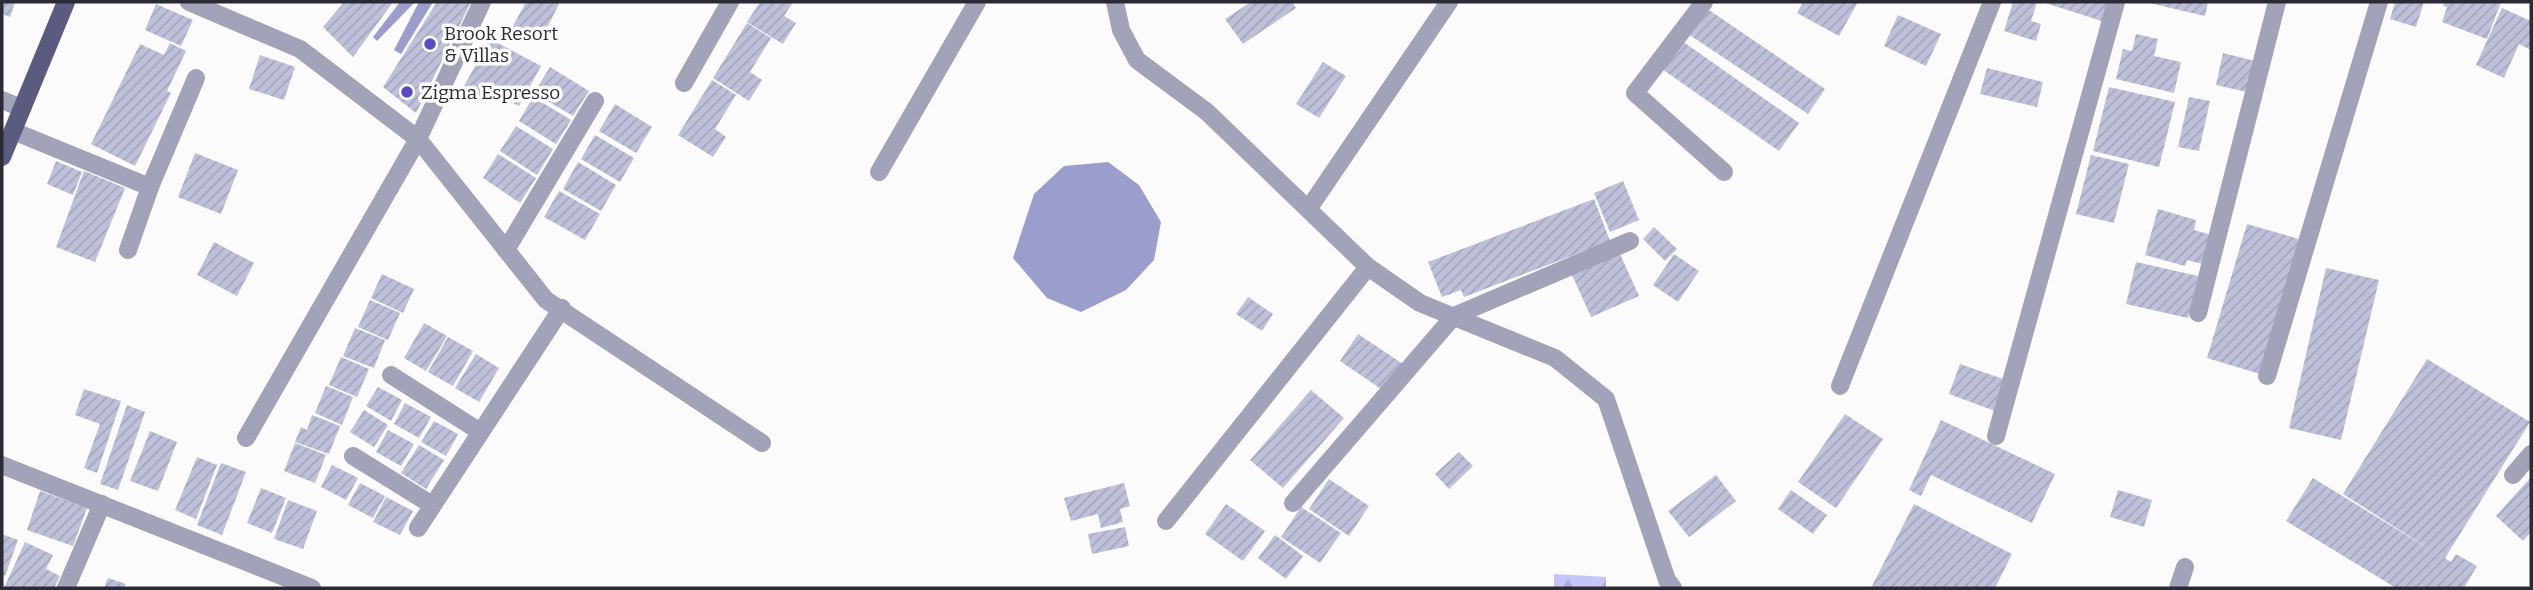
<svg xmlns="http://www.w3.org/2000/svg" width="2533" height="590" font-family="Bitter,serif">
<defs>
<pattern id="forest-firs" width="22" height="20" patternUnits="userSpaceOnUse" patternTransform="scale(1.75)"><rect width="22" height="20" fill="#c3c6f7"/><path d="M5 1l3.5 6h-7zM16 11l3.5 6h-7z" fill="#a8aad4"/></pattern>
<pattern id="building-hatch" width="6" height="6" patternUnits="userSpaceOnUse" patternTransform="scale(1.75)"><rect width="6" height="6" fill="#bfc1da"/><path d="M-1 1l2-2M0 6l6-6M5 7l2-2" fill="none" stroke="#a4a6bc"/></pattern>
</defs>
<rect width="100%" height="100%" fill="#fbfbfb"/>
<!-- forest -->
<path fill="url(#forest-firs)" d="M1554,574l52,3v11h-52z"/>
<!-- water -->
<g fill="#9b9dcd">
<path d="M400,2h15l-38,39 -4,-4z"/>
<path d="M419,2h14l-32,52 -7,-4z"/>
<path d="M1108,162l31,23 22,37 -7,38 -28,30 -45,22 -34,-14 -34,-40 21,-64 30,-28z"/>
</g>
<!-- building -->
<g fill="url(#building-hatch)">
<path d="M2,2h13l-5,15 -8,-3z"/>
<path d="M344,2h49l-40,55 -30,-30z"/>
<path d="M437,2h34l-55,111 -33,-26z"/>
<path d="M526,2h34l-20,40 -28,-14z"/>
<path d="M760,2h33l-9,14 12,7 -13,21 -36,-22z"/>
<path d="M1251,2h41l4,6 -53,36 -18,-25z"/>
<path d="M1803,2h55l-19,34 -42,-23z"/>
<path d="M2013,2h24l-6,19 10,3 -5,17 -32,-10z"/>
<path d="M2042,2h69l-6,20z"/>
<path d="M2145,2h63l-3,14z"/>
<path d="M2395,2h29l-8,25 -26,-8z"/>
<path d="M2445,2h56l-14,37 -45,-17 5,-15 -4,-1z"/>
<path d="M156,4l37,16 -12,26 -36,-16z"/>
<path d="M1706,8l119,81 -17,25 -120,-80z"/>
<path d="M2502,8l29,13v29l-12,-6 -15,34 -28,-13z"/>
<path d="M1898,15l43,19 -15,32 -42,-20z"/>
<path d="M747,23l24,15 -21,34 12,8 -13,21 -36,-23z"/>
<path d="M2136,34l22,5 -4,17 27,6 -7,31 -58,-14 7,-30 9,2z"/>
<path d="M490,39l51,27 -22,40 -30,-16 -4,9 -22,-11z"/>
<path d="M1682,41l117,82 -20,28 -117,-82z"/>
<path d="M170,43l16,8 -19,40 4,2 -36,73 -44,-22 49,-100 24,11z"/>
<path d="M2223,53l32,8 -8,31 -31,-7z"/>
<path d="M260,55l35,12 -11,33 -35,-11z"/>
<path d="M1323,62l23,14 -27,42 -23,-14z"/>
<path d="M550,67l39,24 -16,25 -39,-23z"/>
<path d="M1987,68l56,14 -6,25 -57,-13z"/>
<path d="M712,80l24,15 -21,34 11,8 -13,20 -35,-22z"/>
<path d="M2109,87l66,15 -16,65 -66,-16z"/>
<path d="M533,97l38,23 -15,24 -37,-23z"/>
<path d="M2189,97l21,4 -11,50 -21,-4z"/>
<path d="M615,104l37,23 -16,26 -37,-22z"/>
<path d="M516,126l37,23 -16,26 -37,-24z"/>
<path d="M595,135l39,23 -14,24 -39,-23z"/>
<path d="M195,153l43,17 -17,44 -43,-17z"/>
<path d="M498,154l38,24 -16,25 -37,-25z"/>
<path d="M2091,155l38,9 -15,59 -38,-9z"/>
<path d="M56,161l26,11 -9,23 -26,-11z"/>
<path d="M578,162l38,23 -15,26 -38,-22z"/>
<path d="M84,171l41,17 -30,74 -39,-15z"/>
<path d="M1623,181l16,39 -29,12 -16,-39z"/>
<path d="M559,191l41,23 -15,26 -41,-23z"/>
<path d="M1594,199l16,42 -146,56 -3,-7 -19,7 -14,-35z"/>
<path d="M2158,209l38,11 -2,10 21,6 -9,29 -19,-5 -2,6 -40,-11z"/>
<path d="M2247,224l52,15 -39,135 -53,-16z"/>
<path d="M1654,227l23,22 -12,12 -22,-22z"/>
<path d="M214,242l40,21 -17,33 -40,-21z"/>
<path d="M1620,254l19,42 -48,21 -19,-42z"/>
<path d="M1674,254l25,17 -21,31 -25,-17z"/>
<path d="M2136,262l62,14 -10,42 -62,-14z"/>
<path d="M2326,268l53,12 -38,160 -52,-12z"/>
<path d="M382,274l32,15 -11,24 -32,-15z"/>
<path d="M1248,297l25,17 -11,17 -26,-17z"/>
<path d="M370,300l30,13 -12,27 -30,-13z"/>
<path d="M424,323l23,13 -21,35 -22,-13z"/>
<path d="M355,328l30,12 -11,28 -31,-12z"/>
<path d="M1358,334l45,30 -19,27 -44,-30z"/>
<path d="M448,337l25,14 -20,35 -25,-14z"/>
<path d="M476,354l23,14 -20,34 -24,-14z"/>
<path d="M341,357l28,12 -12,28 -28,-12z"/>
<path d="M2427,359l103,63 -85,136 6,4 5,-8 21,12 -13,22h-68l-110,-67 27,-43 121,74 -91,-58z"/>
<path d="M1960,364l46,16 -11,31 -46,-17z"/>
<path d="M326,386l27,11 -11,28 -27,-12z"/>
<path d="M378,387l24,13 -11,21 -25,-15z"/>
<path d="M84,389l37,12 -24,72 -13,-5 16,-44 -25,-9z"/>
<path d="M1311,390l33,28 -61,70 -33,-28z"/>
<path d="M405,403l26,14 -12,21 -25,-14z"/>
<path d="M127,405l18,7 -27,78 -18,-6z"/>
<path d="M364,410l24,15 -14,22 -24,-15z"/>
<path d="M1845,414l38,25 -47,69 -38,-26z"/>
<path d="M312,415l28,11 -11,28 -34,-12 6,-15 6,3z"/>
<path d="M1941,420l114,54 -23,49 -101,-48 -10,21 -12,-6z"/>
<path d="M434,421l24,13 -12,22 -25,-14z"/>
<path d="M388,430l26,14 -13,22 -25,-14z"/>
<path d="M150,431l27,11 -19,49 -28,-10z"/>
<path d="M295,443l31,12 -11,28 -31,-12z"/>
<path d="M419,445l25,15 -18,29 -25,-16z"/>
<path d="M1459,452l14,14 -24,23 -14,-15z"/>
<path d="M197,457l20,8 -21,54 -21,-9z"/>
<path d="M221,463l25,9 -24,63 -25,-10z"/>
<path d="M332,465l26,13 -12,22 -25,-13z"/>
<path d="M1716,475l20,26 -47,36 -21,-26z"/>
<path d="M2531,477v55l-8,9 -27,-25z"/>
<path d="M1329,479l40,27 -20,30 -40,-27z"/>
<path d="M360,483l25,13 -12,22 -25,-13z"/>
<path d="M1124,483l6,23 -10,3 3,13 -22,6 -3,-14 -27,7 -7,-23z"/>
<path d="M261,488l25,10 -14,35 -25,-10z"/>
<path d="M1791,490l36,25 -14,19 -35,-25z"/>
<path d="M2118,490l34,10 -8,27 -34,-10z"/>
<path d="M40,491l47,17 -14,38 -46,-16z"/>
<path d="M386,497l27,14 -13,24 -27,-13z"/>
<path d="M288,500l29,11 -14,38 -29,-10z"/>
<path d="M1226,504l39,27 -22,30 -38,-27z"/>
<path d="M1914,504l98,50 -17,34h-124z"/>
<path d="M1301,507l40,26 -21,30 -39,-26z"/>
<path d="M1125,527l4,19 -37,8 -4,-20z"/>
<path d="M2,534l16,6 -13,36 -3,-1z"/>
<path d="M1275,535l28,21 -17,23 -28,-21z"/>
<path d="M25,542l28,13 -7,14 14,7 -6,12h-50z"/>
<path d="M108,578l18,6 -2,4h-20z"/>
</g>
<g fill="none" stroke-linecap="round" stroke-linejoin="round">
<!-- minor -->
<g stroke="#a2a3b9" stroke-width="18">
<path d="M189,2l111,47 118,90 128,161 216,143"/>
<path d="M1115,2l6,28 16,30 70,52 161,155 52,36 135,55 51,41 61,181 6,8"/>
<path d="M1704,2l-69,91 89,79"/>
<path d="M684,83l46,-81"/>
<path d="M2,100l20,8"/>
<path d="M13,131l137,56 46,-109"/>
<path d="M879,172l98,-170"/>
<path d="M1309,208l140,-206"/>
<path d="M128,250l22,-63"/>
<path d="M506,250l89,-149"/>
<path d="M2198,313l79,-311"/>
<path d="M391,375l88,56"/>
<path d="M2267,376l112,-374"/>
<path d="M1840,386l152,-384"/>
<path d="M1996,436l120,-434"/>
<path d="M246,438l172,-299 64,-137"/>
<path d="M353,456l79,49"/>
<path d="M2,465l310,123"/>
<path d="M2513,475l18,-21"/>
<path d="M1293,503l161,-187 176,-75"/>
<path d="M1166,521l202,-254"/>
<path d="M418,528l144,-220"/>
<path d="M66,588l36,-84"/>
<path d="M2178,588l7,-21"/>
</g>
<!-- major -->
<path stroke="#5b5b80" stroke-width="18" d="M2,157l64,-155"/>
</g>
<!-- markers -->
<g fill="#5a4cc4" stroke="#fbfbfb" stroke-width="2.5">
<circle cx="430" cy="44" r="7"/>
<circle cx="407" cy="92" r="7"/>
</g>
<g text-anchor="middle" dominant-baseline="central" stroke-width="7" stroke-linejoin="round" paint-order="stroke">
<!-- poi labels -->
<g font-size="19" fill="#2a2b35" stroke="#fbfbfb" text-anchor="start">
<text x="444" y="33">Brook Resort<tspan x="444" dy="22">&amp; Villas</tspan></text>
<text x="421" y="92">Zigma Espresso</text>
</g>
</g>
<!-- border -->
<rect width="2533" height="590" fill="none" stroke="#2a2b35" stroke-width="7"/>
</svg>
